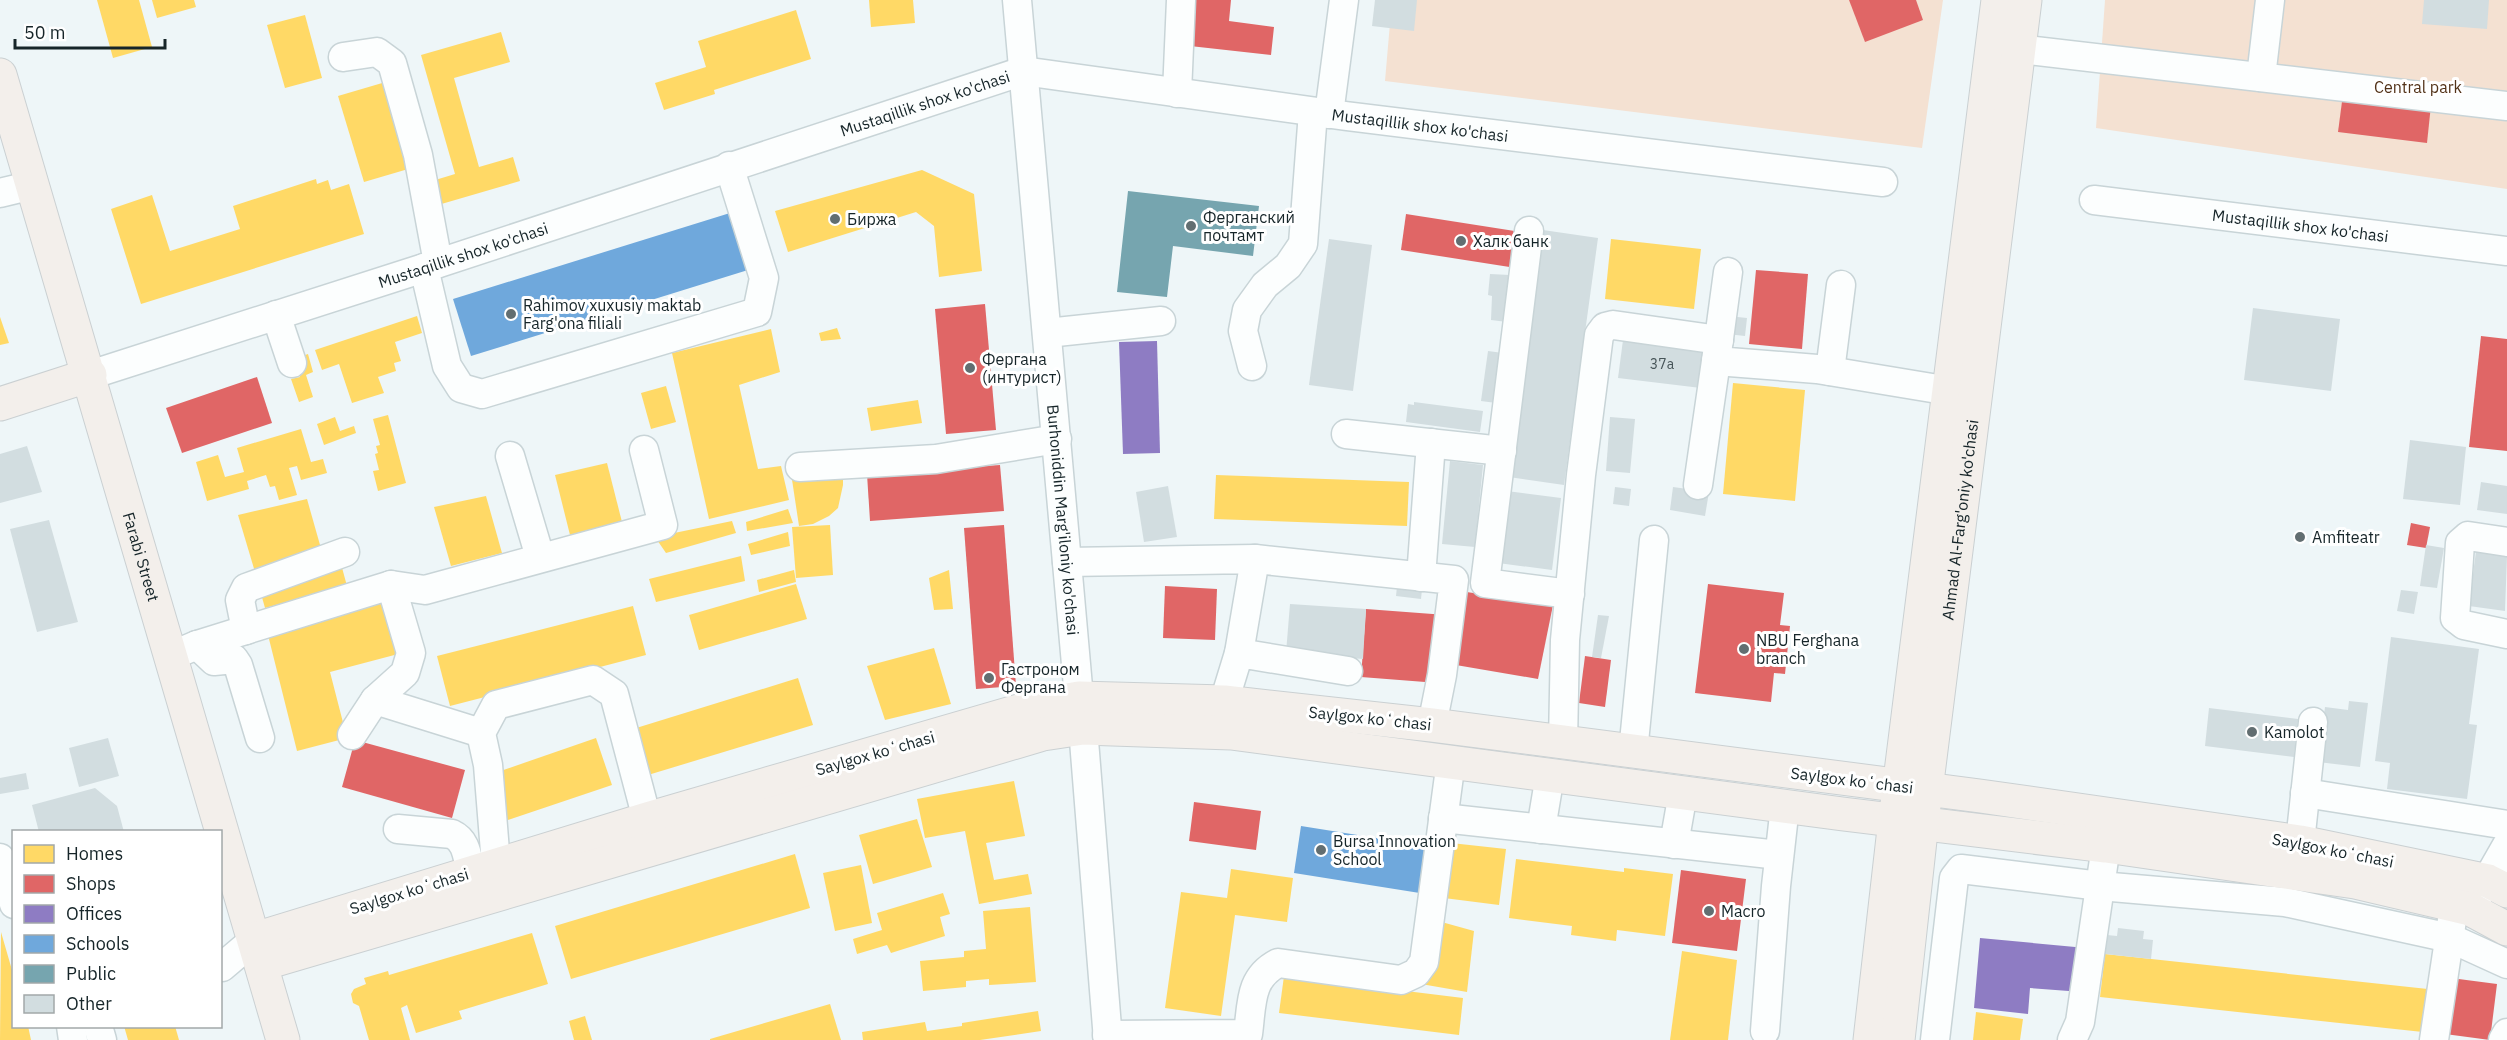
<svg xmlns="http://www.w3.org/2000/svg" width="2507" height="1040" font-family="'IBM Plex Sans',sans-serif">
<rect width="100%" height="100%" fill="#eef6f8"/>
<!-- green -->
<g fill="#f4e1d2">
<path d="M1392,0h551l-21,148 -537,-67z"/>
<path d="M2105,0h402v189l-411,-61z"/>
</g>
<!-- homes -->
<g fill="#ffd966">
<path d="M97,0h42l13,47 -39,11z"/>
<path d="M152,0h42l2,7 -39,11z"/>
<path d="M869,0h44l2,23 -44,4z"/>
<path d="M796,10l15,49 -97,31 1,4 -51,16 -9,-27 51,-16 -8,-26z"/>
<path d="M305,15l17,63 -37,10 -18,-63z"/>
<path d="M501,32l9,30 -56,16 25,89 34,-10 7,24 -82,24 -6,-24 23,-7 -34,-119z"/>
<path d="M389,81l26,86 -51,15 -26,-86z"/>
<path d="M922,170l52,24 8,77 -43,6 -5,-51 -18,-14 -128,40 -13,-41z"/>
<path d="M316,179l1,5 11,-4 3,10 18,-6 15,50 -223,70 -30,-95 41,-14 18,56 70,-22 -7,-23z"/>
<path d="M1611,239l90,10 -7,60 -89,-10z"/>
<path d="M417,316l5,17 -27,9 6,19 -7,2 2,8 -18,6 6,16 -32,10 -13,-39 -17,6 -7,-20z"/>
<path d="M0,317l9,26 -9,2z"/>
<path d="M837,328l4,11 -20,2 -2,-8z"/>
<path d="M771,329l9,43 -41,13 19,84 23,-3 8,34 -80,19 -37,-166z"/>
<path d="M308,354l5,18 -7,3 7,22 -14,5 -8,-23 9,-2 -6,-18z"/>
<path d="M1733,383l72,7 -10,111 -72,-7z"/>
<path d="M666,386l10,36 -25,7 -10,-36z"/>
<path d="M918,400l4,23 -51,8 -4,-23z"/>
<path d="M388,415l18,68 -28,8 -5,-20 6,-1 -4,-16 3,-1 -2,-7 4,-1 -7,-26z"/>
<path d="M335,417l5,14 14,-5 2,7 -32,12 -7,-21z"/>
<path d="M301,429l10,33 12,-3 4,14 -26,7 -4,-14 -8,2 8,27 -18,5 -4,-14 -5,1 -4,-12 -19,6 2,8 -42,12 -11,-39 22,-7 7,22 19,-5 -7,-24z"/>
<path d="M607,463l15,59 -52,13 -15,-60z"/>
<path d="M843,470v15l-5,23 -9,8 -16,8 -14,2 -8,-53z"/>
<path d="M1216,475l193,7 -2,44 -193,-7z"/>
<path d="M486,496l16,57 -51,13 -17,-59z"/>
<path d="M307,499l15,53 -67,20 -17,-57z"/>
<path d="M788,509l5,14 -46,8 -1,-9z"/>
<path d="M732,521l4,12 -70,20 -11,-16z"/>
<path d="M830,525l3,50 -37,3 -4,-51z"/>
<path d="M788,532l2,14 -39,9 -3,-11z"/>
<path d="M741,556l4,25 -89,21 -7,-23z"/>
<path d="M341,564l6,22 -82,22 -5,-18z"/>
<path d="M794,570l2,12 -37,10 -2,-12z"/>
<path d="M949,570l4,39 -19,1 -5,-32z"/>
<path d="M796,584l11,35 -108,31 -10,-35z"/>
<path d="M388,601l14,52 -72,19 17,66 -50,13 -30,-120z"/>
<path d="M633,606l13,49 -196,51 -13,-50z"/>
<path d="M934,648l17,56 -66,16 -18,-54z"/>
<path d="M798,678l15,47 -165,50 -15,-46z"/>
<path d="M596,738l16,47 -107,36 -16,-46z"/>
<path d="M1014,781l11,55 -39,7 8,37 34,-6 4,20 -53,10 -14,-73 -40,7 -8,-39z"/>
<path d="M917,819l15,48 -59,17 -14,-49z"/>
<path d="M1451,843l55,6 -7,56 -55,-7z"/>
<path d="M795,854l15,54 -239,71 -16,-53z"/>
<path d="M1516,859l108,13v-4l49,6 -8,62 -48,-6 -1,11 -45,-6 1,-9 -63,-8z"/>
<path d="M861,865l11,58 -37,8 -12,-58z"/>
<path d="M1231,869l62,9 -6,44 -52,-7 -14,101 -56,-8 16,-116 46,6z"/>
<path d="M943,893l7,21 -10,3 5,19 -54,17 -4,-8 -30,9 -4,-15 29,-9 -5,-17z"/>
<path d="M1030,907l6,75 -47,3v-6l-23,2v6l-43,4 -3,-30 44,-4v-6l22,-2 -3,-38z"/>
<path d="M1438,921l36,10 -7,61 -46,-8z"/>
<path d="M1,932l13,45v49h14l3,14h-31z"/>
<path d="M532,933l16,51 -89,27 3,8 -46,14 -9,-28 -6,3 9,32h-41l-10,-34 -6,-3 -2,-9 3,-5 12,-5 -2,-6 24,-7 1,4z"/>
<path d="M1682,951l55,9 -9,80h-58z"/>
<path d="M2105,954l332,36 -5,43 -332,-36z"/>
<path d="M1284,976l179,22 -4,37 -180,-22z"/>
<path d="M830,1004l11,36h-131v-1z"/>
<path d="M1038,1011l3,20 -61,9h-117l-1,-8 63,-10 2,9 35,-5v-3z"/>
<path d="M1976,1012l47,7 -3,21h-47z"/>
<path d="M585,1016l7,24h-18l-5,-19z"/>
<path d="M124,1026h51l4,14h-51z"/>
</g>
<!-- shops -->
<g fill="#e06666">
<path d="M1195,0h36l-2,21 45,6 -3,28 -81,-9z"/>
<path d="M1849,0h67l7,20 -58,22z"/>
<path d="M2343,94l88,11 -4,38 -89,-11z"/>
<path d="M1406,214l115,18 -5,36 -115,-18z"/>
<path d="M1756,270l52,4 -6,75 -53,-5z"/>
<path d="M985,304l11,126 -50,4 -11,-125z"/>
<path d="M2481,336l26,3v112l-38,-4z"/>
<path d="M257,377l15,46 -90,30 -16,-45z"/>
<path d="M1000,465l4,46 -134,10 -3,-47z"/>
<path d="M2411,523l19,4 -4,21 -19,-3z"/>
<path d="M1004,525l12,161 -40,3 -12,-161z"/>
<path d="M1708,584l76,9 -4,32 10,1 -5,48 -11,-1 -3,29 -76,-9z"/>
<path d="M1165,586l52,3 -2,51 -52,-2z"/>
<path d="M1460,591l93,14 -15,74 -88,-15z"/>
<path d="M1366,609l80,6 -8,68 -77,-6z"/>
<path d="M1585,656l26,4 -6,47 -26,-4z"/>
<path d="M355,740l110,30 -13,48 -110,-31z"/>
<path d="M1194,802l67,9 -5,39 -67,-9z"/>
<path d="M1681,870l65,9 -9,72 -65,-8z"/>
<path d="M2451,978l46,6 -7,56 -45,-6z"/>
</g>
<!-- offices -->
<g fill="#8e7cc3">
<path d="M1157,341l3,112 -37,1 -4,-112z"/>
<path d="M1980,938l106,10 -4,44 -52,-4 -2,26 -54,-6z"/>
</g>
<!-- schools -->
<g fill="#6fa8dc">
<path d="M730,213l18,57 -277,86 -18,-57z"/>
<path d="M1301,826l132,21 -7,47 -132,-21z"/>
</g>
<!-- public -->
<path fill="#76a5af" d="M1128,191l131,15 -6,50 -80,-10 -6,51 -50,-5z"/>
<!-- building -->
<g fill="#d2dde0">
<path d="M1375,0h42l-3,31 -42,-5z"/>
<path d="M2424,0h65l-2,29 -65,-5z"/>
<path d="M1536,229l62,9 -34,247 -62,-9z"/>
<path d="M1329,239l43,6 -19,146 -44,-6z"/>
<path d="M1490,274l20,1 -3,47 -16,-2 1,-24 -4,-1z"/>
<path d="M2253,308l87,11 -9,72 -87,-11z"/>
<path d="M1728,316l19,2 -2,18 -18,-2z"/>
<path d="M1623,340l83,11 -5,37 -83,-10z"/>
<path d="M1488,351l15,2 -7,50 -15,-2z"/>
<path d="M1414,402l69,9 -3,21 -74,-10 2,-18 6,1z"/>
<path d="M1610,417l25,2 -5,54 -24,-2z"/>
<path d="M2410,440l56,7 -6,58 -57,-6z"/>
<path d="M27,446l15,46 -42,11v-49z"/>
<path d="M1450,461l33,4 -8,82 -33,-3z"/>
<path d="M2481,482l26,4v28l-30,-4z"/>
<path d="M1168,486l9,51 -33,5 -8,-50z"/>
<path d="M1615,487l16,2 -2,17 -16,-2z"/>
<path d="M1673,487l36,5 -4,24 -35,-6z"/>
<path d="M1507,491l54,7 -9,72 -54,-7z"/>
<path d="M49,520l29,102 -41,10 -27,-103z"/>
<path d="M2426,545l18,3 -7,40 -17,-2z"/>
<path d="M2476,551l31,5 -2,55 -36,-5z"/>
<path d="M1398,577l25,3 -2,19 -25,-3z"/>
<path d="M2401,590l17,2 -4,22 -17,-3z"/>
<path d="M1290,604l76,5 -3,50 -77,-6z"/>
<path d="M1598,615l11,1 -8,42 -9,-1z"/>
<path d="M2391,637l88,12 -10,75 8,1 -10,74 -80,-10 3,-26 -15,-2z"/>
<path d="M2349,701l19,2 -8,64 -42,-5 7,-55 23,3z"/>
<path d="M2209,708l89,11 -4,38 -89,-11z"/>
<path d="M108,738l11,38 -40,11 -10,-39z"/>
<path d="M26,773l3,16 -29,5v-16z"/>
<path d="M95,788l22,18 7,26h-85l-7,-27z"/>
<path d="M2118,928l26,3 -1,8 10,1 -2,19 -46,-5 2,-19 10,1z"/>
</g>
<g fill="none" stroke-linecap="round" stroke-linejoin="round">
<!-- minor casing -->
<g stroke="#c8d4d7" stroke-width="31">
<g id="minor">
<path id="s1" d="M1017,0l62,698 4,30 25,312"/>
<path d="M2019,49l488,57"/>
<path d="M343,57l34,-5 15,11 26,92 20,108"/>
<path d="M2261,77l9,-77"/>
<path d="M1177,93l4,-93"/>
<path d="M1329,114l15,-114"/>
<path d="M0,193l33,-8"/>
<path id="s2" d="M2094,200l413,51"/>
<path d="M1529,231l-44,352 85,11"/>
<path d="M424,268l23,98 14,22 21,6 275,-82 7,-34 -35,-112"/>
<path d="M1728,272l-12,89 101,8 133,22"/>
<path d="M276,315l16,48"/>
<path d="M1047,333l114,-12"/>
<path d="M1252,366l-9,-35 4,-21 18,-25 23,-19 15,-22 10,-132"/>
<path d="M1830,371l11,-86"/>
<path id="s3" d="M90,375l334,-107 599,-197 323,45 537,66"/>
<path d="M1346,434l156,17"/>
<path d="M510,456l30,101"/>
<path d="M800,467l136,-8 121,-20"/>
<path d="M1698,485l18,-124"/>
<path d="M2507,542l-39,-6 -8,7 -5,75 9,7 43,9"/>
<path d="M1255,559l199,21 -12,95 -10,50"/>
<path d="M1067,562l188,-3 -16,94"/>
<path d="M1421,577l10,-134"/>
<path d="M246,630l-6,-30 6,-12 99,-36"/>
<path d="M197,645l17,16 20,-2 4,6 22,73"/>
<path d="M171,656l26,-11 194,-60 34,5 238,-65 -19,-75"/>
<path d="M375,700l106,33"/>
<path d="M1224,702l15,-49 109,18"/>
<path d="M352,735l23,-35 30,-27 6,-20 -20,-68"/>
<path d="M1563,743l2,-103 16,-165 18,-140 6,-8 8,-2 106,15"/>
<path d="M1633,752l21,-212"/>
<path d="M2305,793l202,32"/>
<path d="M1443,818l336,37"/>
<path d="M398,829l54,5c15,7 15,23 19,38"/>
<path d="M1541,829l9,-54"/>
<path d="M2300,842l13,-120"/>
<path d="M1674,844l9,-51"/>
<path d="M0,858l14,46"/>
<path d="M496,864l-8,-99 -7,-32 15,-28 97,-25 21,14 33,125"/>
<path d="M2475,901l32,-56"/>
<path d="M222,967l33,-28"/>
<path d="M71,1026l2,14"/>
<path d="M98,1026l4,14"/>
<path d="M1765,1031l11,-145 9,-80"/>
<path d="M1107,1035l141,-1c4,-30 1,-56 30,-71l123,17 15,-7 8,-11 27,-201"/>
<path d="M1935,1040l19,-162 7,-9 139,17 185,16 165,36 57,26"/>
<path d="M2072,1040l8,-18 26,-176"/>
<path d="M2434,1040l18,-120"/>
<path d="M2503,1040l4,-7"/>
</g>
</g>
<!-- major casing -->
<g stroke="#cad0d2" stroke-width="35">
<g id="major">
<path id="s4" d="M0,75l283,965"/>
<path d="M0,404l90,-29"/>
<path d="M255,939l392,-120 392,-114 40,-7 145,4 208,23 548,71 320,46 188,39 19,10"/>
<path d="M262,964l781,-230 40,-6 148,5 612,81 263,32 249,36 115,27 37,20"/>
<path d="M1870,1040l25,-220 103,-820"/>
<path id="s5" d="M1898,1040l24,-218 103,-822"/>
</g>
</g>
<!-- minor -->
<use href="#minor" stroke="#fcfefe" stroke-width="28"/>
<!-- major -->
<use href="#major" stroke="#f3efeb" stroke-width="33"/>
</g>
<!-- markers -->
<g fill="#626e71" stroke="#fff" stroke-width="2">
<circle cx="835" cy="219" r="6"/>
<circle cx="1191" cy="226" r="6"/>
<circle cx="1461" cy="241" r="6"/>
<circle cx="511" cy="314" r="6"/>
<circle cx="970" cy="368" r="6"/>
<circle cx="2300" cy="537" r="6"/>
<circle cx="1744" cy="649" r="6"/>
<circle cx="989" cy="678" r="6"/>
<circle cx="2252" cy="732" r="6"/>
<circle cx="1321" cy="850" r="6"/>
<circle cx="1709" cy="911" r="6"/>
</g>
<g text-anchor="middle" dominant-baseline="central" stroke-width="6" stroke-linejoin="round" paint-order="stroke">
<!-- number labels -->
<g font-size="14" fill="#465458">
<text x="1662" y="364">37а</text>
</g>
<!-- park labels -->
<g font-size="16" fill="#523218" stroke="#fff">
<text x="2418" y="87">Central park</text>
</g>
<!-- street labels -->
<g font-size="16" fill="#162529" stroke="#fff">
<text stroke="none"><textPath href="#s3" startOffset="878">Mustaqillik shox ko'chasi</textPath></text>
<text stroke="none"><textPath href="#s3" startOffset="1382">Mustaqillik shox ko'chasi</textPath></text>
<text stroke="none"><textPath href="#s2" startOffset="208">Mustaqillik shox ko'chasi</textPath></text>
<text stroke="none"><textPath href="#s3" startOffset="392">Mustaqillik shox ko'chasi</textPath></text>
<text stroke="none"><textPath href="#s1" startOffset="522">Burhoniddin Marg'iloniy ko'chasi</textPath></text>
<text stroke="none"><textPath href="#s5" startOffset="524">Ahmad Al-Farg'oniy ko'chasi</textPath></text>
<text stroke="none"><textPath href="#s4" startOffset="502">Farabi Street</textPath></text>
<text transform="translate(1370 718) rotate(6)">Saylgox koʻchasi</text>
<text transform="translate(875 753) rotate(-16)">Saylgox koʻchasi</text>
<text transform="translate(1852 780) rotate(7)">Saylgox koʻchasi</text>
<text transform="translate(2333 850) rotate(11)">Saylgox koʻchasi</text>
<text transform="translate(409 891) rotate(-17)">Saylgox koʻchasi</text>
</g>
<!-- poi labels -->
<g font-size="16" fill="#162529" stroke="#fff" text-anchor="start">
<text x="1203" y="217">Ферганский<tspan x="1203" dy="18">почтамт</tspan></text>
<text x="847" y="219">Биржа</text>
<text x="1473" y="241">Халк банк</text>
<text x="523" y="305">Rahimov xuxusiy maktab<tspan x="523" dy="18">Farg'ona filiali</tspan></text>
<text x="982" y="359">Фергана<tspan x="982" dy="18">(интурист)</tspan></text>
<text x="2312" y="537">Amfiteatr</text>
<text x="1756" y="640">NBU Ferghana<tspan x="1756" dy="18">branch</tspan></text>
<text x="1001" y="669">Гастроном<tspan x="1001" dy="18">Фергана</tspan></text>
<text x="2264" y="732">Kamolot</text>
<text x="1333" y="841">Bursa Innovation<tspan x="1333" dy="18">School</tspan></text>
<text x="1721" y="911">Macro</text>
</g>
</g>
<!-- legend -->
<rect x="12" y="830" width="210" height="198" fill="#ffffff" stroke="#a2a8a9" stroke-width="1.5"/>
<rect x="24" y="845" width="30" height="18" fill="#ffd966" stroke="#a2a8a9" stroke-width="1.5"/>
<text x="66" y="860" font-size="18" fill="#162529">Homes</text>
<rect x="24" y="875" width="30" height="18" fill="#e06666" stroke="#a2a8a9" stroke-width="1.5"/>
<text x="66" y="890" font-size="18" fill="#162529">Shops</text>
<rect x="24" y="905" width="30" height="18" fill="#8e7cc3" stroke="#a2a8a9" stroke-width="1.5"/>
<text x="66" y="920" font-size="18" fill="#162529">Offices</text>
<rect x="24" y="935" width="30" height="18" fill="#6fa8dc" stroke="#a2a8a9" stroke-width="1.5"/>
<text x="66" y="950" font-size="18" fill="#162529">Schools</text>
<rect x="24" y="965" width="30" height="18" fill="#76a5af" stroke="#a2a8a9" stroke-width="1.5"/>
<text x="66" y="980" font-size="18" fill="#162529">Public</text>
<rect x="24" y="995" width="30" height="18" fill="#d2dde0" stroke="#a2a8a9" stroke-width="1.5"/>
<text x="66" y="1010" font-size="18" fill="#162529">Other</text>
<!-- scale -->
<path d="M15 39v9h150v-9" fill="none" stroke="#162529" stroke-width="3"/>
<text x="24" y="39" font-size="18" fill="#162529" stroke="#ffffff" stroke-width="4.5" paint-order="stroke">50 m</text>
</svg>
